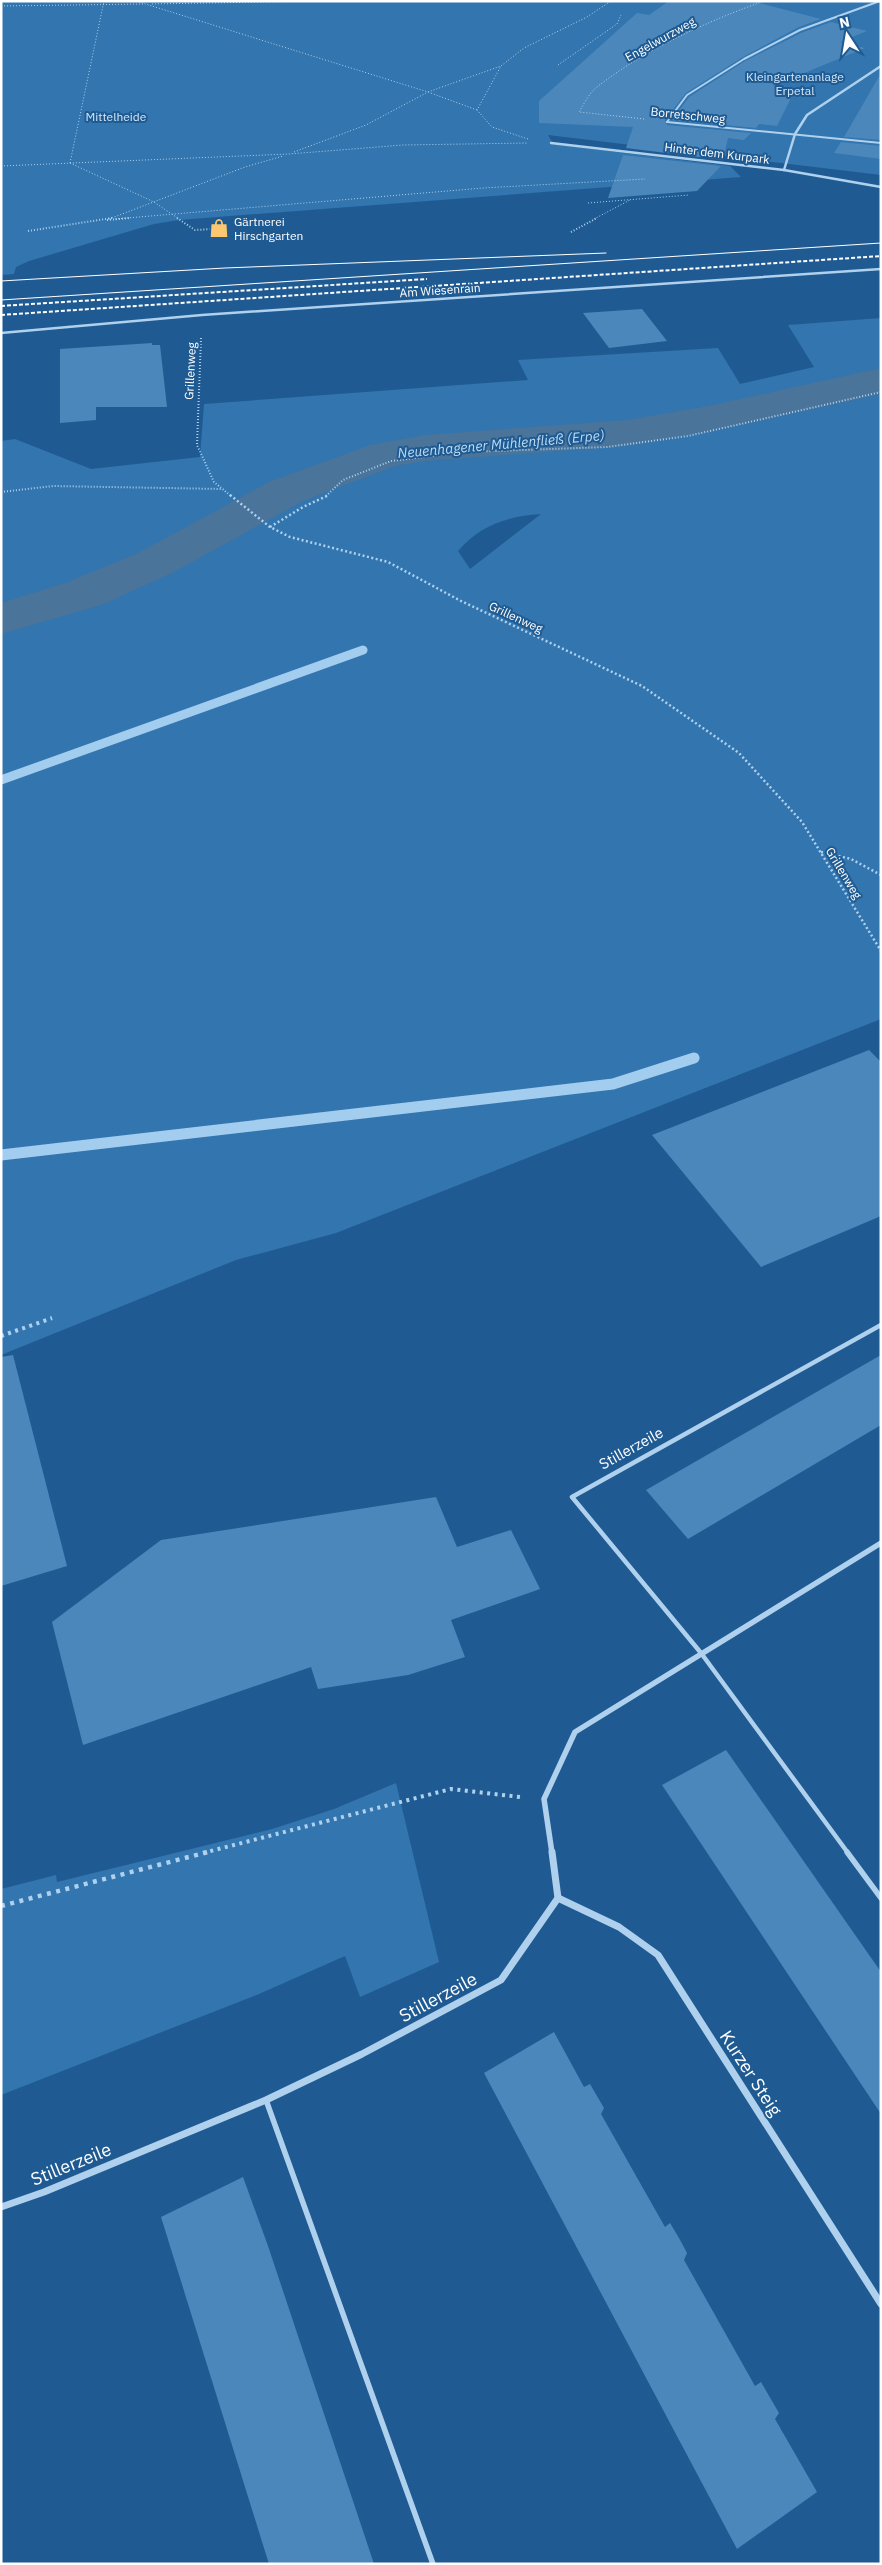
<svg xmlns="http://www.w3.org/2000/svg" width="882" height="2565" font-family="'IBM Plex Sans',sans-serif">
<rect width="100%" height="100%" fill="#1f5b92"/>
<!-- green -->
<g fill="#3275af" fill-rule="evenodd">
<path d="M1,1h880v174l-333,-40 5,9 177,22 11,11 -562,43 -25,4 -125,37 -13,6 -2,7 -13,1z"/>
<path d="M881,318v701l-545,214 -100,27 -235,95v-914l14,-2 76,30 109,-12 4,-53 324,-24 -10,-20 200,-12 22,36 74,-17 -26,-42zM541,514l-71,55 -12,-18c22,-26 50,-35 83,-37z"/>
<path d="M396,1783l43,179 -79,35 -15,-41 -86,38 -258,101v-206l55,-14 1,7 215,-53 62,-20z"/>
</g>
<g fill="none" stroke-linecap="round" stroke-linejoin="round">
<!-- stream-far1 -->
<path stroke="#a3cdef" stroke-width="9" d="M1,780l362,-130"/>
<!-- stream -->
<path stroke="#a3cdef" stroke-width="11" d="M1,1155l612,-71 81,-26"/>
<!-- river -->
<path fill="#4a749a" fill-rule="evenodd" d="M881,368v26l-173,38 -81,14 -202,15 -30,5 -94,36 -127,70 -70,32 -103,30v-31l67,-21 72,-30 129,-70 101,-37 55,-10 202,-15 81,-14z"/>
</g>
<!-- building -->
<g fill="#4b87ba">
<path d="M669,1h82l70,18 -22,8 -56,30 -57,36 -21,27 2,5 84,8 -7,7 -16,-2 -5,22 -97,-12 7,-21 -94,-4v-22l98,-88 12,2z"/>
<path d="M831,22l36,9 -27,11 25,6 -92,38 22,4 -18,36 -18,-2 -3,4 -84,-8 17,-23 56,-36 56,-28z"/>
<path d="M881,73v67l-37,-3z"/>
<path d="M841,142l40,4v13l-47,-6z"/>
<path d="M623,155l98,11 -24,25 -89,7z"/>
<path d="M642,309l25,32 -58,7 -26,-35z"/>
<path d="M152,343v2h8l7,62h-71v13l-36,3v-74z"/>
<path d="M869,1050l12,12v154l-120,51 -109,-132z"/>
<path d="M13,1355l54,211 -66,20v-229z"/>
<path d="M881,1355v70l-193,114 -42,-49z"/>
<path d="M436,1497l21,50 54,-17 29,59 -89,31 14,37 -57,18 -90,14 -7,-22 -228,78 -31,-123 109,-82z"/>
<path d="M726,1750l155,222v142l-219,-329z"/>
<path d="M554,2032l30,55 6,-3 14,24 -3,6 64,113 5,-4 9,15 8,15 -3,7 71,126 6,-4 18,31 -4,6 42,73 -80,57 -253,-476z"/>
<path d="M243,2177l25,69 106,318h-105l-108,-347z"/>
</g>
<g fill="none" stroke-linecap="round" stroke-linejoin="round">
<!-- path-far4 -->
<g stroke="#afd1ee" stroke-width="1" stroke-dasharray="1 2" stroke-linecap="butt">
<path d="M136,1l292,91 49,18"/>
<path d="M152,4l166,-3"/>
<path d="M1,6l142,-2"/>
<path d="M558,65l59,-41 4,-9"/>
<path d="M644,119l-65,-7c5,-8 10,-19 18,-25 47,-37 111,-66 167,-86"/>
<path d="M528,139l-36,-12 -15,-17 24,-44 23,-18 63,-31 24,-16"/>
<path d="M294,152l72,-27 62,-33 73,-26"/>
<path d="M70,163l34,-162"/>
<path d="M70,163l84,39 25,17"/>
<path d="M1,166l288,-12 114,-9 125,-2"/>
<path d="M588,203l101,-8"/>
<path d="M109,219l136,-52 38,-11"/>
<path d="M115,219l368,-31 162,-9"/>
<path d="M594,219l36,-19"/>
</g>
<!-- path-far3 -->
<g stroke="#afd1ee" stroke-width="2" stroke-dasharray="1 2" stroke-linecap="butt">
<path d="M177,218l18,12 18,-1"/>
<path d="M107,220l23,-2"/>
<path d="M28,231l84,-13"/>
<path d="M571,232l26,-14"/>
<path d="M201,338l-4,107 17,37 17,14"/>
<path d="M1,492l52,-6 169,3"/>
<path d="M326,496l17,-16 48,-19 75,-9 141,-5 81,-11 193,-44"/>
</g>
<!-- path-far2 -->
<g stroke="#afd1ee" stroke-width="2.5" stroke-dasharray="2 2.5" stroke-linecap="butt">
<path d="M230,495l40,32 20,10 98,25 73,39 181,85 97,67 63,69 79,129"/>
<path d="M270,527l33,-20 26,-12"/>
<path d="M821,852l30,7 30,16"/>
</g>
<!-- path-far1 -->
<g stroke="#afd1ee" stroke-width="4" stroke-dasharray="3 4.5" stroke-linecap="butt">
<path d="M1,1336l51,-18"/>
<path d="M203,1853l248,-64 69,8"/>
</g>
<!-- path -->
<path stroke="#afd1ee" stroke-width="4.5" stroke-dasharray="4 5.5" stroke-linecap="butt" d="M1,1906l207,-54"/>
<!-- service-far2 -->
<g stroke="#afd1ee" stroke-width="2">
<path d="M667,122l20,-27 57,-36 56,-29 80,-29"/>
<path d="M667,122l214,21"/>
</g>
<!-- service-far1 -->
<path stroke="#afd1ee" stroke-width="4.5" d="M848,1853l-147,-200 -129,-156 309,-172"/>
<!-- service -->
<g stroke="#afd1ee" stroke-width="5.5">
<path d="M847,1852l34,46"/>
<path d="M266,2100l167,464"/>
</g>
<!-- minor-far2 -->
<g stroke="#afd1ee" stroke-width="2.5">
<path d="M551,143l233,27 97,17"/>
<path d="M784,170l11,-36 12,-19 74,-49"/>
<path d="M1,333l201,-18 679,-46"/>
</g>
<!-- minor-far1 -->
<path stroke="#afd1ee" stroke-width="5.5" d="M552,1853l-8,-54 31,-67 306,-189"/>
<!-- minor -->
<g stroke="#afd1ee" stroke-width="7">
<path d="M558,1898l61,29 39,28 223,349"/>
<path d="M1,2207l43,-15 222,-92 96,-46 139,-74 57,-82 -6,-46"/>
</g>
<!-- tram -->
<g stroke="#fff" stroke-width="1">
<path d="M1,281l224,-13 381,-15"/>
<path d="M1,300l880,-57"/>
</g>
<!-- rail -->
<g stroke="#fff" stroke-width="2" stroke-dasharray="4 2" stroke-linecap="butt">
<path d="M1,306l426,-27"/>
<path d="M1,315l880,-59"/>
</g>
</g>
<!-- icons -->
<defs>
<g id="shop-bare" transform="scale(1.5)"><path d="M-5-2.5h2.3a2.7 3.5 0 0 1 5.4 0H5L5.5 6h-11ZM-1.5-2.5h3a1.5 2.3 0 0 0-3 0Z" fill="#fcc76f" stroke="#1f5b92" stroke-width="2.5" paint-order="stroke"/></g>
</defs>
<g fill-rule="evenodd">
<use href="#shop-bare" x="219" y="228"/>
</g>
<g text-anchor="middle" dominant-baseline="central" stroke-width="4" stroke-linejoin="round" paint-order="stroke">
<!-- far-street labels -->
<g font-size="12" fill="#fff" stroke="#1f5b92">
<text transform="translate(660 39) rotate(-29)">Engelwurzweg</text>
<text transform="translate(688 115) rotate(6)">Borretschweg</text>
<text transform="translate(717 153) rotate(7)">Hinter dem Kurpark</text>
<text transform="translate(440 290) rotate(-4)">Am Wiesenrain</text>
<text transform="translate(190 371) rotate(-87)">Grillenweg</text>
<text transform="translate(516 617) rotate(25)">Grillenweg</text>
<text transform="translate(844 873) rotate(59)">Grillenweg</text>
</g>
<!-- far-park labels -->
<g font-size="12" fill="#d5e9fa" stroke="#1f5b92">
<text x="795" y="76">Kleingartenanlage<tspan x="795" dy="14">Erpetal</tspan></text>
<text x="116" y="116">Mittelheide</text>
</g>
<!-- far-poi labels -->
<g font-size="12" fill="#fff" stroke="#1f5b92" text-anchor="start">
<text x="234" y="221">Gärtnerei<tspan x="234" dy="14">Hirschgarten</tspan></text>
</g>
<!-- far-water labels -->
<g font-size="14" font-style="italic" fill="#bcdbf4" stroke="#1f5b92">
<text transform="translate(501 444) rotate(-5)">Neuenhagener Mühlenfließ (Erpe)</text>
</g>
<!-- street labels -->
<g font-size="15" fill="#fff" stroke="#1f5b92">
<text transform="translate(631 1448) rotate(-29)">Stillerzeile</text>
</g>
<!-- near-street labels -->
<g font-size="18" fill="#fff" stroke="#1f5b92">
<text transform="translate(438 1997) rotate(-28)">Stillerzeile</text>
<text transform="translate(751 2073) rotate(57)">Kurzer Steig</text>
<text transform="translate(71 2164) rotate(-22)">Stillerzeile</text>
</g>
</g>
<!-- border -->
<rect width="882" height="2565" fill="none" stroke="#ffffff" stroke-width="5"/>
<!-- north arrow -->
<g transform="translate(847 35) rotate(348)" stroke="#1f5b92" stroke-width="4" paint-order="stroke">
<path d="M0-4L9 19L0 12L-9 19Z" fill="#ffffff"/>
<text y="-8" font-size="14" font-weight="bold" text-anchor="middle" fill="#ffffff">N</text>
</g>
</svg>
